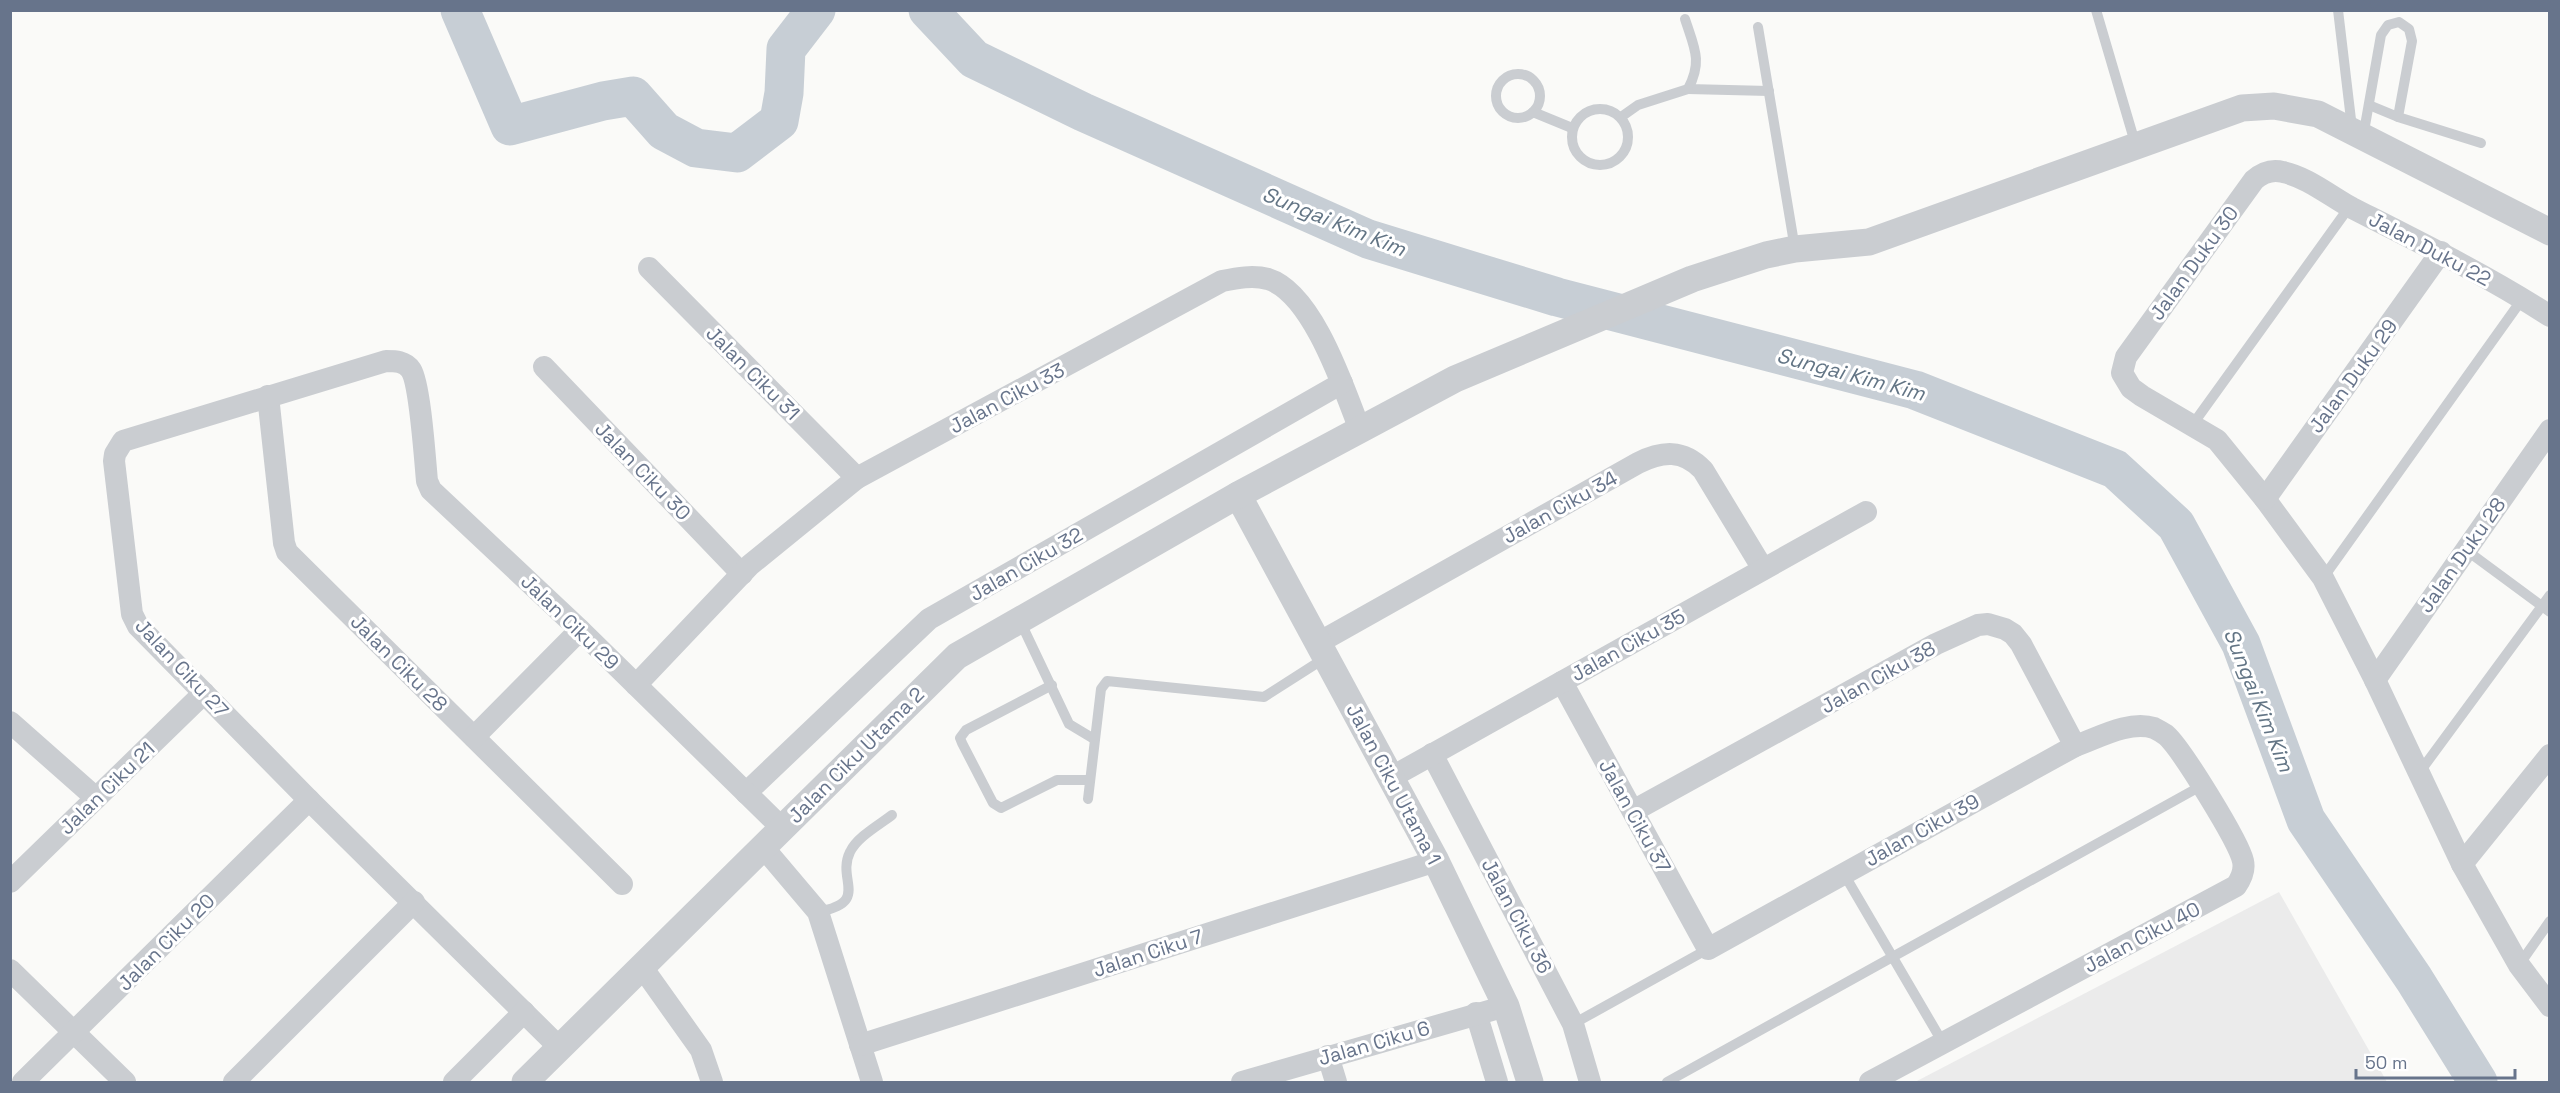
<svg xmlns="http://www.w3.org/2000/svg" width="2560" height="1093" font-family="'Space Grotesk',sans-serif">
<rect width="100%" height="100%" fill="#fafaf8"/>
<!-- built -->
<path fill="#ebebeb" d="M2279,892l108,190h-472z"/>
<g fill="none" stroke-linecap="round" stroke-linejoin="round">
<!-- river -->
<g stroke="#c7ced5" stroke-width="39">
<path d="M460,10l50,116 93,-25 30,-5 31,35 32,17 41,5 42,-32 5,-28 2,-44 30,-39"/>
<path d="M928,10l46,49 109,53 285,127 189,58 358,93 200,79 61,56 65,119 65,176 108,159 64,103"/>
</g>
<!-- service -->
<g stroke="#cacdd1" stroke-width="10">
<path d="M2096,10l40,136"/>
<path d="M2338,10l14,118"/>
<path d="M1685,19c9,28 18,42 3,70l81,2"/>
<path d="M1758,27l37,222"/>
<circle cx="1518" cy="96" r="22"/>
<path d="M2369,105l29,12"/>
<circle cx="1600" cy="137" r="28"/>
<path d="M1533,112l39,16"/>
<path d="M1621,117l17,-12 50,-16"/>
<path d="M2363,137l18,-102 7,-10 11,-3 10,7 3,12 -14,76 83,26"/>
<path d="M2193,424l157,-218"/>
<path d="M2466,550l84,62"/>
<path d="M2323,578l200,-280"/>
<path d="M1020,621l49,103 25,15"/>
<path d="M1052,685l-86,45 -6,8 2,5 31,60 8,5 56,-28h33"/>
<path d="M2419,773l131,-178"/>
<path d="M1088,799l13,-110 6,-8 157,16 61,-39"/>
<path d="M1844,874l99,169"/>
<path d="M818,912c53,-10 18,-32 32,-60 7,-15 29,-27 42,-37"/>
<path d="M2519,965l31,-44"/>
<path d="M1573,1024l135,-75"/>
<path d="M1667,1082l534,-296"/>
</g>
<!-- minor -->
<g stroke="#cacdd1" stroke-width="22">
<path d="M649,268l208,210"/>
<path d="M2550,316c-64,-41 -131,-74 -198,-108 -22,-12 -45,-31 -69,-36 -11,-3 -21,1 -29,8l-128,177 -4,16 9,15 11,8 75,44 48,59 58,79 52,102 87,184 57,101 31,41"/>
<path d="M544,367l198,207"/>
<path d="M268,396l16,147 3,9 335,332"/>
<path d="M2265,499l176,-247"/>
<path d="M1318,643l320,-180c24,-12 45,-14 65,7l60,99"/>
<path d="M2375,680l175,-250"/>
<path d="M1562,682l146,267 367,-203c23,-8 54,-26 79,-18 4,2 9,5 12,7 15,13 73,107 77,126 2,9 -2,18 -7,25l-366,196"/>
<path d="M636,685l114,-120 107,-87 365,-197c15,-3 31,-6 46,-2 45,14 76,110 92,151"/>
<path d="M10,722l86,76"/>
<path d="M474,737l106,-107"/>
<path d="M1432,754l141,270 17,58"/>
<path d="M1390,778l476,-266"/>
<path d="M746,793l183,-174 413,-236"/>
<path d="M1633,811l303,-167 42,-19 10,-1 17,5 8,5 8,10 54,102"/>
<path d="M763,847l55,65 54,170"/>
<path d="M2462,864l88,-109"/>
<path d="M10,882l194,-189"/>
<path d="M642,967l59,83 11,32"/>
<path d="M10,970l115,112"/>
<path d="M1476,1013l21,69"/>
<path d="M860,1045l576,-184"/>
<path d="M560,1048l-251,-248 -171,-174 -6,-12 -18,-153 1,-7 8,-13 263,-80c9,0 19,0 25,9 9,14 14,90 16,111l4,9 149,140 202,198"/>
<path d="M1328,1056l8,26"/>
<path d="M23,1082l286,-282"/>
<path d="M234,1082l180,-180"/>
<path d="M454,1082l70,-70"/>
<path d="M1242,1082l264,-76"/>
</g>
<!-- tertiary -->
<g stroke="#cacdd1" stroke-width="27">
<path d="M1238,495l198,366 70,145 24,76"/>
<path d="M525,1082l432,-426 281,-161 217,-116 237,-100 74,-24 29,-6 74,-7 373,-134 32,-2 44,8 232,118"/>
</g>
</g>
<g text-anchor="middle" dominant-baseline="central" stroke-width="6" stroke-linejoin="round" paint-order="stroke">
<!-- street labels -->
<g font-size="20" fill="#67748b" stroke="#fff">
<text transform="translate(2430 249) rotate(28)">Jalan Duku 22</text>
<text transform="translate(2194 263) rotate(-54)">Jalan Duku 30</text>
<text transform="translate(753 373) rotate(45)">Jalan Ciku 31</text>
<text transform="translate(2353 376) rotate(-54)">Jalan Duku 29</text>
<text transform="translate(1007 398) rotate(-28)">Jalan Ciku 33</text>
<text transform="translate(643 471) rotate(46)">Jalan Ciku 30</text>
<text transform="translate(1560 507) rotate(-29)">Jalan Ciku 34</text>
<text transform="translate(2462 555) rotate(-55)">Jalan Duku 28</text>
<text transform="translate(1026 564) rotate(-30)">Jalan Ciku 32</text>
<text transform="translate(570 622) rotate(44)">Jalan Ciku 29</text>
<text transform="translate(1628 645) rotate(-29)">Jalan Ciku 35</text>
<text transform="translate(399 663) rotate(45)">Jalan Ciku 28</text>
<text transform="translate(182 668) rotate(47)">Jalan Ciku 27</text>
<text transform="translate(1878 677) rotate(-29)">Jalan Ciku 38</text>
<text transform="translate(856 755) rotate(-45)">Jalan Ciku Utama 2</text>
<text transform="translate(1394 784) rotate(62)">Jalan Ciku Utama 1</text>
<text transform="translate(107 788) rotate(-44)">Jalan Ciku 21</text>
<text transform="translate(1635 816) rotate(61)">Jalan Ciku 37</text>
<text transform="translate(1922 830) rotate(-29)">Jalan Ciku 39</text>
<text transform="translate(1517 916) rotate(62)">Jalan Ciku 36</text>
<text transform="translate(2142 937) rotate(-28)">Jalan Ciku 40</text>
<text transform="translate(166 942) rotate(-45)">Jalan Ciku 20</text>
<text transform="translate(1148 953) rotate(-18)">Jalan Ciku 7</text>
<text transform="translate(1374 1043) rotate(-16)">Jalan Ciku 6</text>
</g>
<!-- water labels -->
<g font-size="21" font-style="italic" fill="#637585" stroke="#fff">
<text transform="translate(1334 221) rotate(22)">Sungai Kim Kim</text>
<text transform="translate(1851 374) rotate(15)">Sungai Kim Kim</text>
<text transform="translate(2259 700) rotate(68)">Sungai Kim Kim</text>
</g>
</g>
<!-- border -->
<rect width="2560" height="1093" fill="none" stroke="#67748b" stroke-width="24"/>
<!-- scale -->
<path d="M2356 1069v9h159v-9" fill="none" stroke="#67748b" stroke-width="3"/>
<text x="2365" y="1069" font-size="18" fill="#67748b" stroke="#ffffff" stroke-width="4.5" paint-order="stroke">50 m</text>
</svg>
